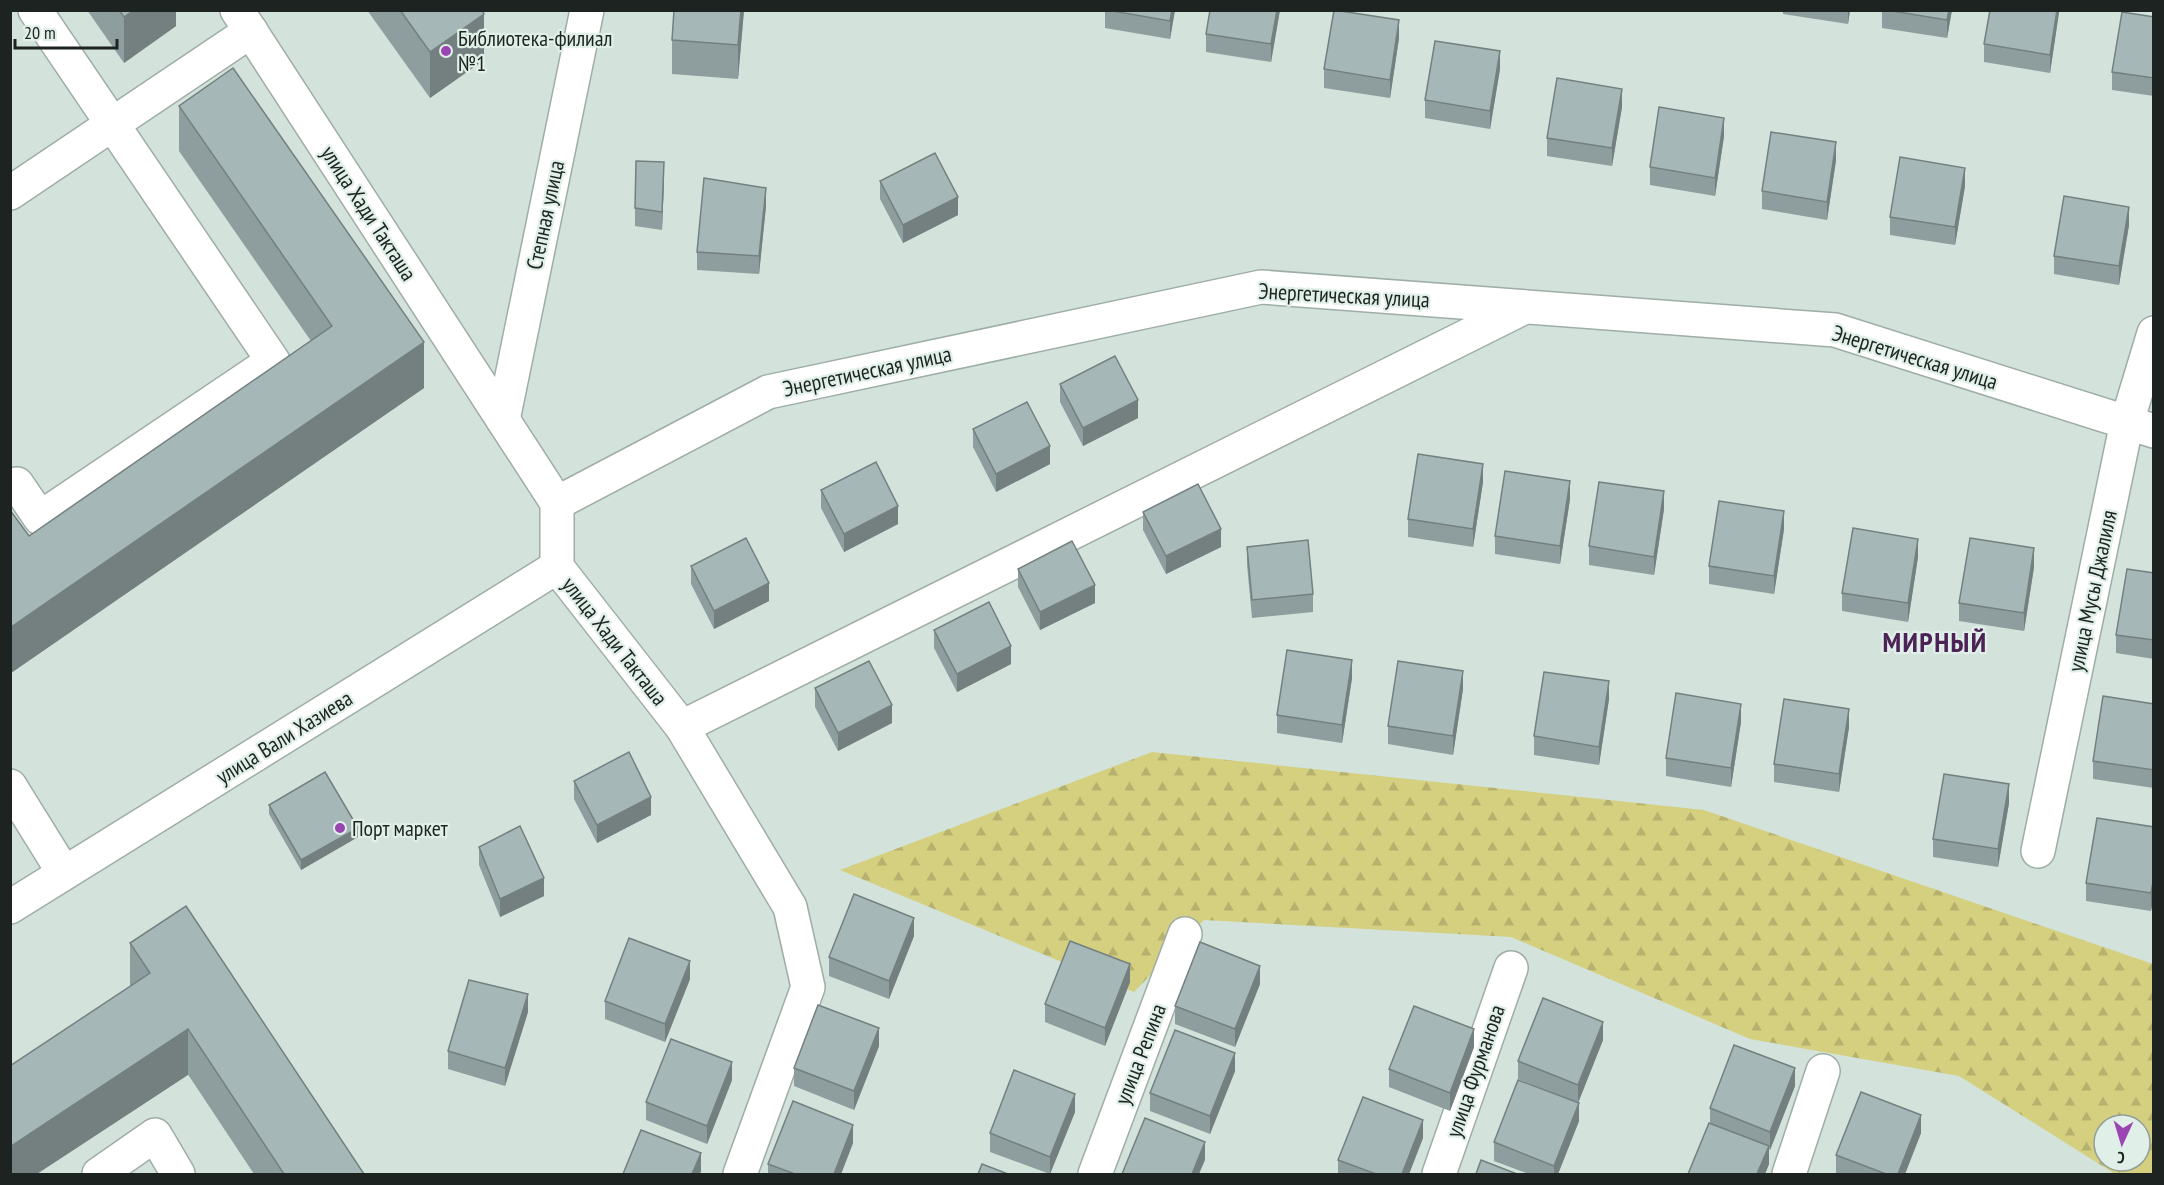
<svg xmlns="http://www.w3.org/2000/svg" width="2164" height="1185" font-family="'PT Sans Narrow',sans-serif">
<defs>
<pattern id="forest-firs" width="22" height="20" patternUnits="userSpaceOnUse" patternTransform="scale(1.5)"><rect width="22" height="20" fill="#d4d080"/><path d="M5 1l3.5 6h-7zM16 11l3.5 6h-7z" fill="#b6b26e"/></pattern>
</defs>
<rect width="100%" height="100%" fill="#d3e3db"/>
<!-- forest -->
<path fill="url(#forest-firs)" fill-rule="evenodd" d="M1152,752l552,58 449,154v210h-38l-156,-98 -209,-37 -239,-102 -307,-17 -70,72 -294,-122zM2104,1125h36v36h-36z"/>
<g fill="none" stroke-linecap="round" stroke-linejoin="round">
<!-- minor casing -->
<g stroke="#9eada6" stroke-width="36">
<g id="minor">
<path d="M237,10l320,493v64l125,160 108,180 18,80 -68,187"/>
<path d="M10,193l241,-162"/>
<path d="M503,420l84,-410"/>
<path d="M17,484l23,34 233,-157 -238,-351"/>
<path d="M557,503l211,-111 493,-105 574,43 319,101"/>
<path d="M682,727l843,-420"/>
<path d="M10,786l54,87"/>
<path d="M2038,851l89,-429 27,-89"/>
<path d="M10,907l547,-340"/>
<path d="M99,1174l56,-39 23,39"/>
<path d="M1095,1174l90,-240"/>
<path d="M1439,1174l72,-206"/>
<path d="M1789,1174l34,-103"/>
</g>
</g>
<!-- minor -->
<use href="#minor" stroke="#fff" stroke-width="33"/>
</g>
<!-- wall -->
<g fill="#8e9d9d">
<path d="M87,10h89v16l-52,37z"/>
<path d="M367,10h115l2,50 -54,38z"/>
<path d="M674,10h70l-6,69 -66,-5v-34z"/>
<path d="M1105,10h70l-5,29 -65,-11z"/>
<path d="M1210,10h70l-9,52 -65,-10v-18z"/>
<path d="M1783,10h67l-2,14 -65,-10z"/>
<path d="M1882,10h70l-5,28 -65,-10z"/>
<path d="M2059,10l-9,63 -66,-11v-18z"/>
<path d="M2154,17v79l-42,-6v-18z"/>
<path d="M1399,38l-9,60 -66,-10v-19z"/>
<path d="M1500,69l-10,60 -65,-11v-18z"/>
<path d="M179,106l245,282 -413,285 -1,-2v-161l19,26 282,-195 -132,-190z"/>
<path d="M1622,107l-10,59 -65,-10v-18z"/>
<path d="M1724,136l-9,60 -65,-11v-18z"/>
<path d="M1836,160l-9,60 -65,-11v-18z"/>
<path d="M664,180l-2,50 -27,-4v-18z"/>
<path d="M880,181l78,34 -55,28 -23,-44z"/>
<path d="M1965,186l-10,59 -65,-10v-18z"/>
<path d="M766,206l-7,68 -62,-4v-18z"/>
<path d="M2129,225l-10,60 -65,-11v-18z"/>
<path d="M1060,384l78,34 -55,28 -23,-44z"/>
<path d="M973,429l77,35 -54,28 -23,-45z"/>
<path d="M1483,482l-10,65 -65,-10v-18z"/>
<path d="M821,490l77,34 -54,28 -23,-44z"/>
<path d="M1570,499l-10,65 -65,-10v-18z"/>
<path d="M1664,509l-10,66 -65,-10v-19z"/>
<path d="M1143,512l78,35 -55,27 -23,-44z"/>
<path d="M1784,529l-10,65 -65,-10v-18z"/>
<path d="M1247,547l66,47v18l-61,6 -5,-53z"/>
<path d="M1918,557l-10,65 -66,-11v-18z"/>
<path d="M691,566l78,35 -55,28 -23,-45z"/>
<path d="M2034,567l-10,64 -65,-10v-18z"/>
<path d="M1018,569l77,34 -55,27 -22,-43z"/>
<path d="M2154,573v86l-38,-6v-18z"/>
<path d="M934,630l77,34 -54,28 -23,-44z"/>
<path d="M1352,678l-10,65 -65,-10v-18z"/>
<path d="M815,688l77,35 -54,28 -23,-44z"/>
<path d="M1463,689l-10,66 -65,-11v-18z"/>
<path d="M1609,699l-10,66 -65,-10v-19z"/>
<path d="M2154,704v84l-61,-9v-18z"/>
<path d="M1741,722l-10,65 -65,-11v-18z"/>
<path d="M1849,727l-10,65 -65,-10v-18z"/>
<path d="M574,781l77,34 -54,28 -23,-44z"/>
<path d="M2009,803l-11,64 -65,-10v-18z"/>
<path d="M269,805l89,32 -57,33 -32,-56z"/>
<path d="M2154,827v68l-3,16 -65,-10v-18z"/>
<path d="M479,847l65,49 -44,21 -21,-52z"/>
<path d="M914,936l-25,63 -60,-23v-19z"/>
<path d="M130,943l234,231h-110l-124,-187z"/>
<path d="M690,979l-25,63 -60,-23v-18z"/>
<path d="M1130,982l-25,64 -60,-24v-18z"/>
<path d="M1260,984l-25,63 -60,-23v-18z"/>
<path d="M528,1012l-23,74 -57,-17v-18z"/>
<path d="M1603,1040l-25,63 -60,-24v-18z"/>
<path d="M879,1046l-25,64 -60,-24v-18z"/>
<path d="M1474,1047l-24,64 -61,-24v-18z"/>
<path d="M1235,1071l-25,63 -60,-23v-18z"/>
<path d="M732,1080l-25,64 -61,-24v-18z"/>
<path d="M1795,1086l-25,64 -1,-1v15l-4,10h-77l22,-51v-15z"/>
<path d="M1075,1112l-25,62 -60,-22v-19z"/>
<path d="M1579,1121l-21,53h-29l-35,-13v-19z"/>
<path d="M1921,1133l-16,41h-65l-4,-1v-18z"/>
<path d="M1423,1138l-14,36h-71v-14z"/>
<path d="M853,1143l-12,31h-73v-10z"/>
</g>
<!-- shaded-wall -->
<g fill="#748080">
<path d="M134,10h42v16l-52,37v-46z"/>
<path d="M741,10h3l-6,69v-34z"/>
<path d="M1172,10h3l-5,29v-18z"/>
<path d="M1277,10h3l-9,52v-18z"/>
<path d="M1848,10h2l-2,14z"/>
<path d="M1949,10h3l-5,28v-18z"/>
<path d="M2057,10h2v3l-9,60v-18z"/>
<path d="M484,14v46l-54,38v-46z"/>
<path d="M1399,20v18l-9,60v-18z"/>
<path d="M1500,51v18l-10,60v-18z"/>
<path d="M1622,89v18l-10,59v-18z"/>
<path d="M1724,118v18l-9,60v-18z"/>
<path d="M1836,142v18l-9,60v-18z"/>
<path d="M664,162v18l-2,50v-18z"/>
<path d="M1965,168v18l-10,59v-18z"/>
<path d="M766,188v18l-7,68v-18z"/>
<path d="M958,197v18l-55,28v-18z"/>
<path d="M2129,207v18l-10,60v-19z"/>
<path d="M424,342v46l-413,285v-46z"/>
<path d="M1138,400v18l-55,28v-18z"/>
<path d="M1050,446v18l-54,28v-18z"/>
<path d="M1483,464v18l-10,65v-18z"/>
<path d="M1570,481v18l-10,65v-18z"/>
<path d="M1664,491v18l-10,66v-18z"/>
<path d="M898,506v18l-54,28v-18z"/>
<path d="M1784,511v18l-10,65v-18z"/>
<path d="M1221,529v18l-55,27v-18z"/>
<path d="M1918,539v18l-10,65v-19z"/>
<path d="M2034,548v19l-10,64v-18z"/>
<path d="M769,583v18l-55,28v-18z"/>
<path d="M1095,585v18l-55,27v-18z"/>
<path d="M1011,646v18l-54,28v-18z"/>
<path d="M1352,660v18l-10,65v-18z"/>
<path d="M1463,671v18l-10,66v-19z"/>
<path d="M1609,681v18l-10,66v-18z"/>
<path d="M1741,704v18l-10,65v-19z"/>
<path d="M892,705v18l-54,28v-18z"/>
<path d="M1849,709v18l-10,65v-18z"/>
<path d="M2009,784v19l-11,64v-18z"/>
<path d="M651,797v18l-54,28v-18z"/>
<path d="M358,828v9l-57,33v-10z"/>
<path d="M2154,877v18l-3,16v-18z"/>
<path d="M544,878v18l-44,21v-18z"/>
<path d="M914,918v18l-25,63v-18z"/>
<path d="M690,961v18l-25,63v-18z"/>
<path d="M1130,964v18l-25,64v-18z"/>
<path d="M1260,966v18l-25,63v-18z"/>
<path d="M528,994v18l-23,74v-18z"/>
<path d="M1603,1022v18l-25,63v-18z"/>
<path d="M879,1028v18l-25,64v-19z"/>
<path d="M188,1029v46l-151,99h-27v-27z"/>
<path d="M1474,1029v18l-24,64v-18z"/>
<path d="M1235,1053v18l-25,63v-18z"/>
<path d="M732,1062v18l-25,64v-18z"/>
<path d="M1795,1068v18l-25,64v-18z"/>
<path d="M1075,1094v18l-25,62v-17z"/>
<path d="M1579,1103v18l-21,53h-4v-8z"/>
<path d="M1921,1115v18l-16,41h-7z"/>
<path d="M1423,1120v18l-14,36h-7z"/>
<path d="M853,1125v18l-12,31h-7z"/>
<path d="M1205,1142v18l-6,14h-7z"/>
<path d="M1769,1146v18l-4,10h-8z"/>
<path d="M701,1153v18l-1,3h-8z"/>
</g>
<!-- building -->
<g fill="#a5b7b7" stroke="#748080" stroke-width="1.5">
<path d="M119,10h15l-10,7z"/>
<path d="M400,10h82l2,4 -54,38z"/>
<path d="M674,10h67l-3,35 -66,-5z"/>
<path d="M1107,10h65l-2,11z"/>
<path d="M1210,10h67l-6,34 -65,-10z"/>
<path d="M1334,10l65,10 -9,60 -66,-11z"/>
<path d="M1886,10h63l-2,10z"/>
<path d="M1990,10h67l-7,45 -66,-11z"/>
<path d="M2122,12l32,5v61l-42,-6z"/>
<path d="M1435,41l65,10 -10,60 -65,-11z"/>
<path d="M233,68l191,274 -413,285 -1,-1v-116l19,26 303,-210 -153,-220z"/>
<path d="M1557,78l65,11 -10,59 -65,-10z"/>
<path d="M1659,107l65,11 -9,60 -65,-11z"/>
<path d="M1771,132l65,10 -9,60 -65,-11z"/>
<path d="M935,153l23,44 -55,28 -23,-44z"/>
<path d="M1900,157l65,11 -10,59 -65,-10z"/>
<path d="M636,161l28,1 -2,50 -27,-4z"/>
<path d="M704,178l62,10 -7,68 -62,-4z"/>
<path d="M2064,196l65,11 -10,59 -65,-10z"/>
<path d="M1115,356l23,44 -55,28 -23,-44z"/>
<path d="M1027,402l23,44 -54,28 -23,-45z"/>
<path d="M1418,454l65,10 -10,65 -65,-10z"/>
<path d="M876,462l22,44 -54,28 -23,-44z"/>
<path d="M1505,471l65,10 -10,65 -65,-10z"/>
<path d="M1599,482l65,9 -10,66 -65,-11z"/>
<path d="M1198,484l23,45 -55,27 -23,-44z"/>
<path d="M1719,501l65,10 -10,65 -65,-10z"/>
<path d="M1853,528l65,11 -10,64 -66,-10z"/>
<path d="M746,538l23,45 -55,28 -23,-45z"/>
<path d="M1970,538l64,10 -10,65 -65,-10z"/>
<path d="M1308,540l5,54 -61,6 -5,-53z"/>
<path d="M1072,541l23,44 -55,27 -22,-43z"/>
<path d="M2127,569l27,4v67l-38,-5z"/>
<path d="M989,602l22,44 -54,28 -23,-44z"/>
<path d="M1287,650l65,10 -10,65 -65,-10z"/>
<path d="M869,661l23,44 -54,28 -23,-45z"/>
<path d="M1398,661l65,10 -10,65 -65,-10z"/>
<path d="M1544,672l65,9 -10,66 -65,-11z"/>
<path d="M1676,693l65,11 -10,64 -65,-10z"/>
<path d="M2103,696l51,8v66l-61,-9z"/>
<path d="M1784,699l65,10 -10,65 -65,-10z"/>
<path d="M629,752l22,45 -54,28 -23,-44z"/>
<path d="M325,772l33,56 -57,32 -32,-55z"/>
<path d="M1944,774l65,10 -11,65 -65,-10z"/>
<path d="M2097,818l57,9v50l-3,16 -65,-10z"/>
<path d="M520,826l24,52 -44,21 -21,-52z"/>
<path d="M854,894l60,24 -25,63 -60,-24z"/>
<path d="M186,906l178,268h-80l-96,-145 -178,118v-81l140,-93 -20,-30z"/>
<path d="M629,938l61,23 -25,63 -60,-23z"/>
<path d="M1070,941l60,23 -25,64 -60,-24z"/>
<path d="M1200,942l60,24 -25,63 -60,-23z"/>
<path d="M469,980l59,14 -23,74 -57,-17z"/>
<path d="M1543,998l60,24 -25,63 -60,-24z"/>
<path d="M818,1005l61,23 -25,63 -60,-23z"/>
<path d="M1414,1006l60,23 -24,64 -61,-24z"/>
<path d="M1175,1030l60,23 -25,63 -60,-23z"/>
<path d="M671,1039l61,23 -25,64 -61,-24z"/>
<path d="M1734,1045l61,23 -25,64 -60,-24z"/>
<path d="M1014,1070l61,24 -25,63 -60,-24z"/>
<path d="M1518,1080l61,23 -25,63 -60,-24z"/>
<path d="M1861,1092l60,23 -23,59h-12l-50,-19z"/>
<path d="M1363,1097l60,23 -21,54h-26l-38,-14z"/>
<path d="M793,1101l60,24 -19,49h-39l-27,-10z"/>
<path d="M1145,1118l60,24 -13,32h-70z"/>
<path d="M1709,1123l60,23 -12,28h-69z"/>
<path d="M641,1130l60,23 -9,21h-69z"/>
<path d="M1481,1160l36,14h-41z"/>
<path d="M982,1164l26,10h-30z"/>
</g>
<!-- markers -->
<g fill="#9b45b2" stroke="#e0f0e9" stroke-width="2">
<circle cx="446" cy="51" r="6"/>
<circle cx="340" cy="828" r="6"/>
</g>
<g text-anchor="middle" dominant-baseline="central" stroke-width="4.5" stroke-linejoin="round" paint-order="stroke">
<!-- poi labels -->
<g font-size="22" fill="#1d2320" stroke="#e0f0e9" text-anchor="start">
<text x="458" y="38">Библиотека-филиал<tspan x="458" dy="25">№1</tspan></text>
<text x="352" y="828">Порт маркет</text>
</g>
<!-- street labels -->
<g font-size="22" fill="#1d2320" stroke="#e0f0e9">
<text transform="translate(369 213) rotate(57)">улица Хади Такташа</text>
<text transform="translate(545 215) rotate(-78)">Степная улица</text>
<text transform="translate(1344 295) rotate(3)">Энергетическая улица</text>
<text transform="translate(1915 357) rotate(17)">Энергетическая улица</text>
<text transform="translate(867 371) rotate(-12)">Энергетическая улица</text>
<text transform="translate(2092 591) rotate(-78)">улица Мусы Джалиля</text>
<text transform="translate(615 641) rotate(52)">улица Хади Такташа</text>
<text transform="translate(284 737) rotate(-32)">улица Вали Хазиева</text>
<text transform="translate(1140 1054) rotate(-69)">улица Репина</text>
<text transform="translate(1475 1071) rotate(-71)">улица Фурманова</text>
</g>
<!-- district labels -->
<g font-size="28" font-weight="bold" letter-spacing="1.5" fill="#4c2257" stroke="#e0f0e9">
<text x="1935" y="641">МИРНЫЙ</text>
</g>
</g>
<!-- border -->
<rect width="2164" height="1185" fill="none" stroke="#1d2320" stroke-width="24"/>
<!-- north arrow -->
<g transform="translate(2122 1143) rotate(184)"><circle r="28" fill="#e0f0e9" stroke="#929e99" stroke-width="1.5"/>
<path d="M0-4.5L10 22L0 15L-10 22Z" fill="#9b45b2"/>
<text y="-9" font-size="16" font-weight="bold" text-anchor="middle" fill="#1d2320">С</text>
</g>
<!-- scale -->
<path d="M15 39v9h102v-9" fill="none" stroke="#1d2320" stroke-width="3"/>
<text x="24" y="39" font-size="18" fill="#1d2320" stroke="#e0f0e9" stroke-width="4.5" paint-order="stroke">20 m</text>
</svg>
